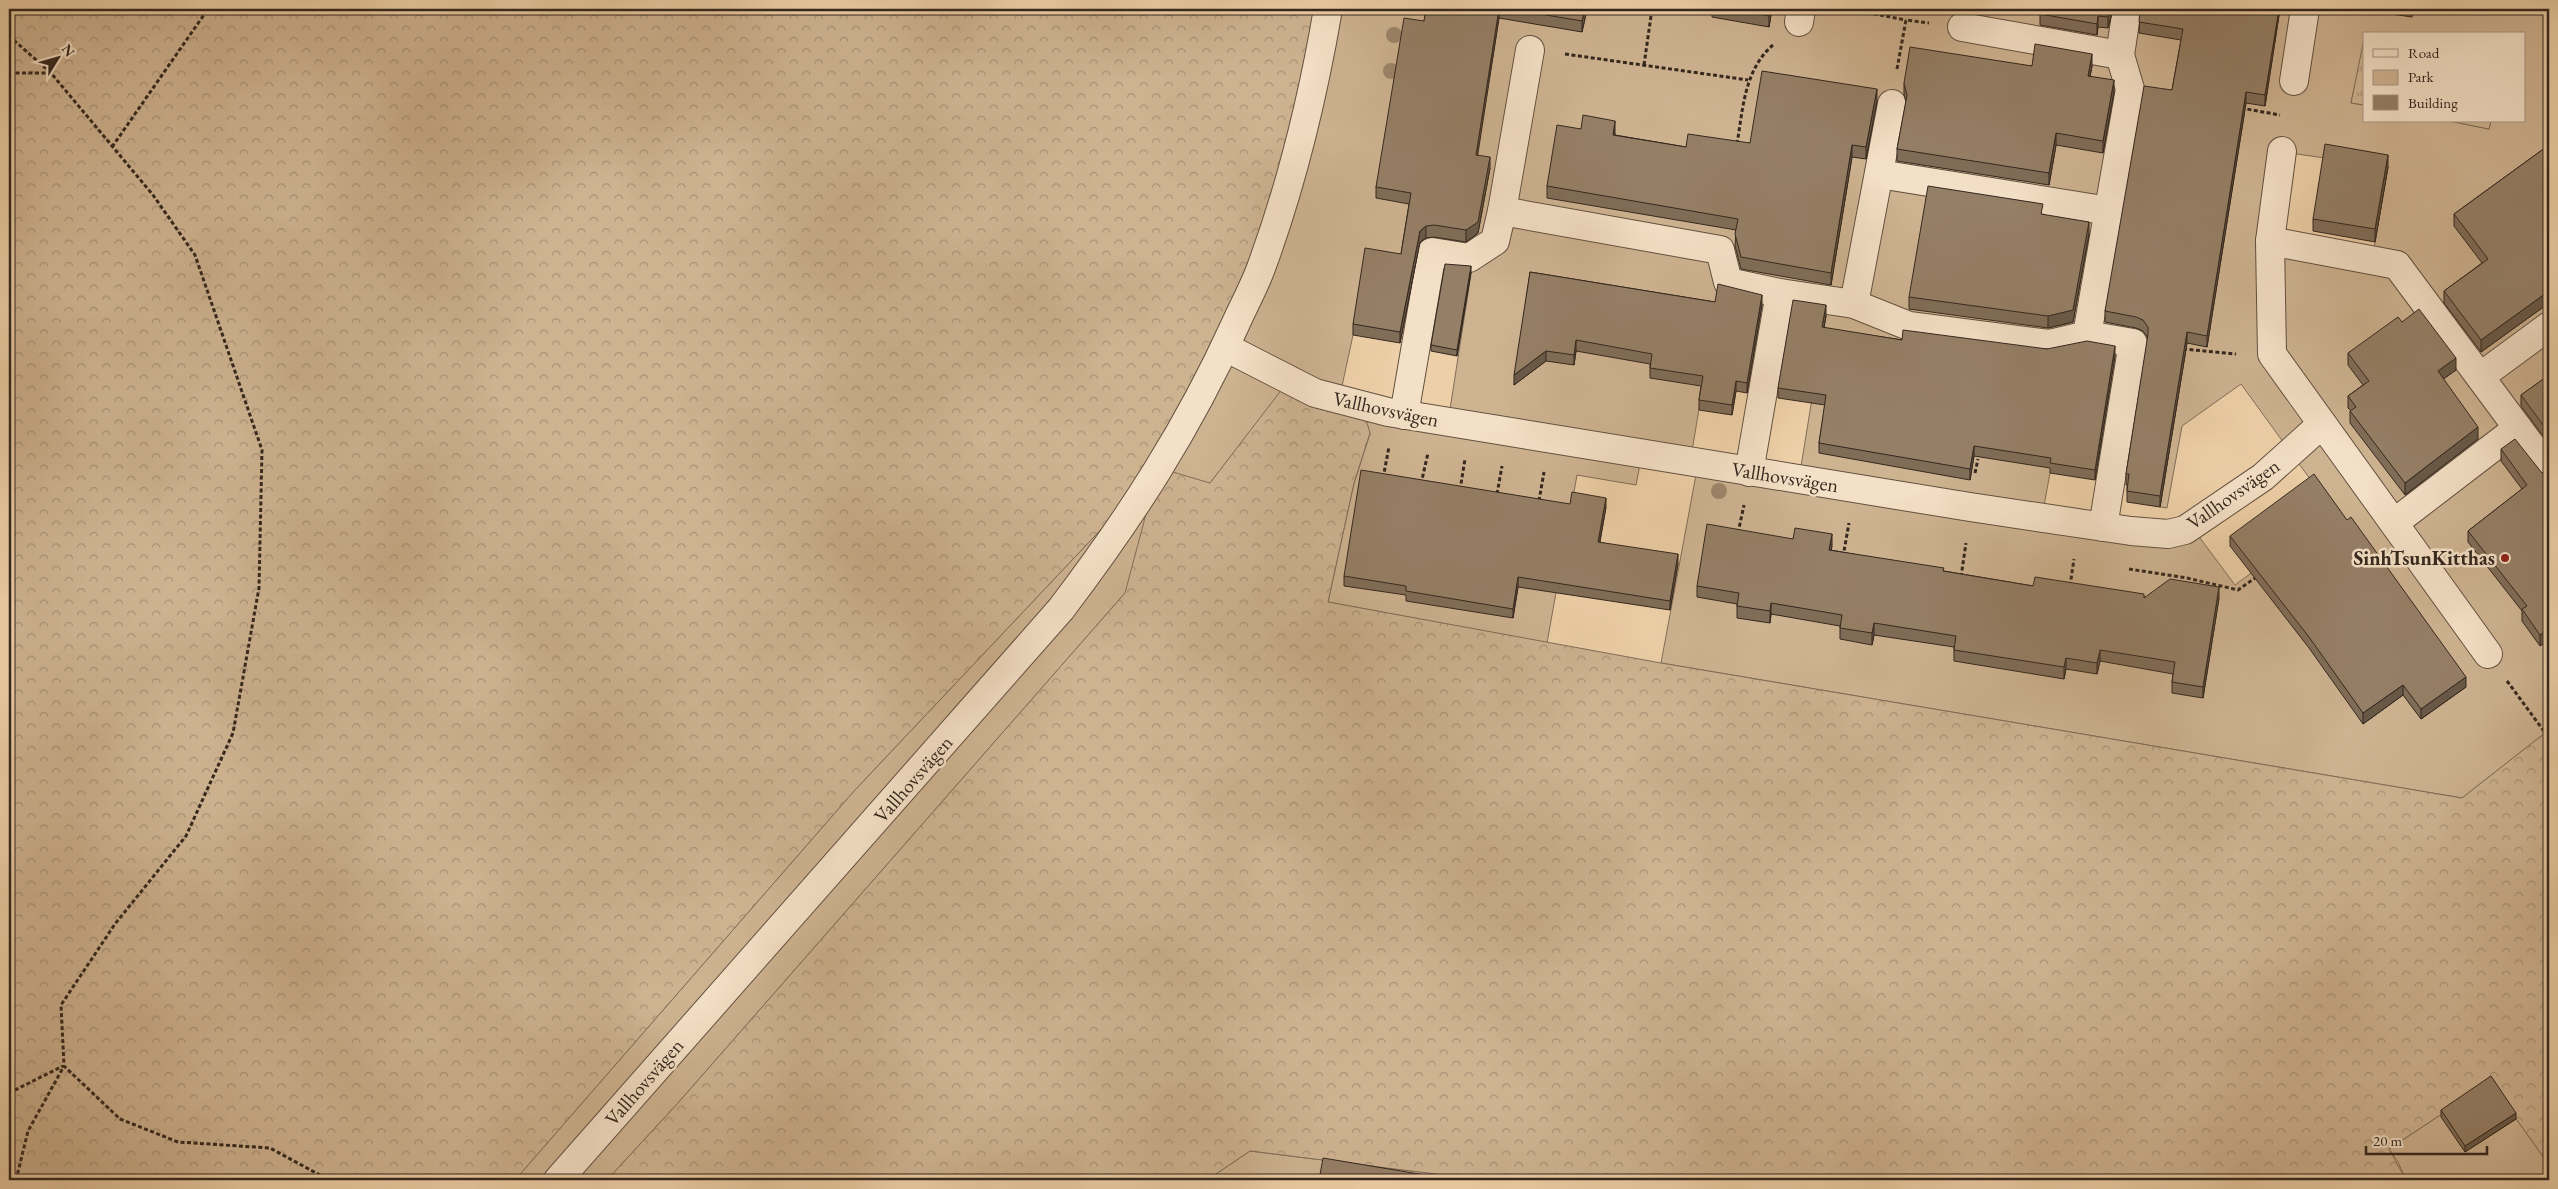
<svg xmlns="http://www.w3.org/2000/svg" width="2558" height="1189" font-family="'EB Garamond',serif">
<defs>
<pattern id="forest-crowns" width="20" height="18" patternUnits="userSpaceOnUse" patternTransform="scale(1.25)"><rect width="20" height="18" fill="#ceb391"/><path d="M2 6a3 3 0 1 1 6 0M12 15a3 3 0 1 1 6 0" fill="none" stroke="#a89276"/></pattern>
<pattern id="park-tufts" width="24" height="20" patternUnits="userSpaceOnUse" patternTransform="scale(1.25)"><rect width="24" height="20" fill="#ceb391"/><path d="M3 7l-1-3M5 7V3M7 7l1-3M15 17l-1-3M17 17v-4M19 17l1-3" fill="none" stroke="#a89276"/></pattern>
</defs>
<rect width="100%" height="100%" fill="#eed0a8"/>
<filter id="stains"><feTurbulence type="fractalNoise" baseFrequency=".004" numOctaves="4"/><feColorMatrix values="0 0 0 0 .2 0 0 0 0 .09 0 0 0 0 .02 0 0 0 .5 -.17"/></filter>
<radialGradient id="worn" r=".72"><stop offset=".6" stop-color="#630" stop-opacity="0"/><stop offset="1" stop-color="#630" stop-opacity=".3"/></radialGradient>
<!-- green -->
<g fill="#ceb391" stroke="#816d58" fill-rule="evenodd">
<path d="M1328,9h1221v729l-4,-5 -83,65 -801,-135 37,-199 101,15 27,-167 -107,-23 -29,174 -48,-9 -6,31 -59,-10 -30,168 -219,-41 26,-119 16,-49 -8,-28 86,16 24,-154 -3,-10 -40,12 -64,-11 -12,76 -14,65 -50,-19 -164,212 -447,510 -71,77h-92l339,-389 305,-323zM2364,34h160v87h-33l-2,8 -40,-8h-85v-16l-13,-2 13,-59zM1494,49l-31,193 -57,-9zM2283,152l105,15 -16,93 -102,-20zM2087,335l99,14 -26,158 7,1 15,-82 59,-42 93,128 -99,73 -44,-59 -149,-9 8,-44z"/>
<path d="M2490,1082l59,83v15h-143l-8,-18 -9,-13z"/>
<path d="M1250,1151l234,29h-277z"/>
</g>
<!-- forest -->
<path fill="url(#forest-crowns)" stroke="#816d58" d="M9,9h1319l-39,175 -130,284 51,15 79,-103 73,26 8,27 -16,50 -26,119 333,61 801,135 83,-65 4,6v426l-59,-83 -101,67 17,31h-922l-234,-29 -43,29h-600l71,-77 447,-510 33,-124 -304,322 -339,389h-506z"/>
<!-- park -->
<g fill="url(#park-tufts)" stroke="#816d58">
<path d="M2363,44h1v61l-13,-2z"/>
<path d="M2449,121h42l-2,8z"/>
</g>
<g fill="none" stroke-linecap="round" stroke-linejoin="round">
<!-- minor casing -->
<g stroke="#625140" stroke-width="30">
<g id="minor">
<path d="M1799,22l2,-13"/>
<path d="M1962,27l158,28"/>
<path d="M1530,50l-28,161 218,39 8,32 52,11 74,11 55,22 140,18 38,-9"/>
<path d="M2294,81l11,-72"/>
<path d="M1879,174l230,37"/>
<path d="M2270,241l12,-90"/>
<path d="M1854,304l38,-200"/>
<path d="M1225,347l90,46 73,19 582,95 161,24 37,3 17,-4 78,-53 59,-53"/>
<path d="M2481,376l68,-50"/>
<path d="M1404,415l28,-163 37,6 26,-17 7,-30"/>
<path d="M1749,472l31,-179"/>
<path d="M2394,523l124,-95"/>
<path d="M2103,527l30,-184 -46,-8 43,-246 -10,-34 7,-46"/>
<path d="M2488,654l-216,-300 -2,-113 127,24 152,205"/>
</g>
</g>
<!-- tertiary casing -->
<g stroke="#625140" stroke-width="30">
<path id="tertiary" d="M558,1180l503,-571c70,-92 127,-180 175,-286 8,-18 18,-36 25,-55 31,-84 52,-171 67,-259"/>
</g>
<!-- path -->
<g stroke="#34271e" stroke-width="3" stroke-dasharray="4 2.5" stroke-linecap="butt">
<path d="M1848,9l58,11"/>
<path d="M9,36l42,37 102,122 42,60 67,195 -3,138 -26,145 -47,103 -71,88 -54,81 3,61 56,53 58,23 92,6 59,32"/>
<path d="M1565,54l183,26"/>
<path d="M1644,65l8,-56"/>
<path d="M1897,69l9,-49 23,3"/>
<path d="M9,73h42"/>
<path d="M2241,108l39,7"/>
<path d="M1737,144c6,-35 7,-74 36,-99"/>
<path d="M112,147l96,-138"/>
<path d="M2183,349l53,5"/>
<path d="M1975,473l3,-14"/>
<path d="M1383,478l6,-31"/>
<path d="M1421,484l7,-31"/>
<path d="M1460,490l5,-31"/>
<path d="M1497,494l5,-28"/>
<path d="M1539,501l5,-29"/>
<path d="M1738,533l6,-28"/>
<path d="M1843,557l6,-34"/>
<path d="M2129,569l58,9 51,12 20,-14"/>
<path d="M1961,577l5,-34"/>
<path d="M2070,586l4,-27"/>
<path d="M2507,681l42,57"/>
<path d="M9,1093l54,-27"/>
<path d="M16,1180l12,-49 36,-65"/>
<path d="M2490,1180l7,-5"/>
</g>
<!-- minor -->
<use href="#minor" stroke="#f4e0c6" stroke-width="28"/>
<!-- tertiary -->
<use href="#tertiary" stroke="#f4e0c6" stroke-width="28"/>
</g>
<!-- trees -->
<g fill="#9d866c">
<circle cx="1394" cy="35" r="8"/>
<circle cx="1391" cy="71" r="8"/>
<circle cx="1719" cy="491" r="8"/>
</g>
<!-- wall -->
<g fill="#806d58" stroke="#34271e">
<path d="M1426,9h161l-5,23 -83,-14 -22,137 13,13 -12,65 -12,9 -32,-5 -8,1 -6,4 -20,101 -47,-8v-11l48,-70 8,-50 -33,-6v-11l48,-166z"/>
<path d="M1695,9h77l-3,18 -57,-10v-3l-17,-3z"/>
<path d="M2113,9l-5,19 -10,-1 -1,8 -57,-10v-11z"/>
<path d="M2140,9h140l-15,97 -19,-3 -39,244 -20,-4 -27,164 -33,-5v-17h-1v-11l22,-136 -5,-7 -7,-3 -31,-6v-11l67,-221 9,-50 -42,-7z"/>
<path d="M2378,9h35l-1,8 -34,-5z"/>
<path d="M2491,9h31v5z"/>
<path d="M2032,66h60l-2,10 24,16 -11,61 -47,-8 -7,40 -152,-24v-12l9,-47 -2,-7v-12z"/>
<path d="M1877,101l-11,58 -14,-2 -21,128 -90,-16 -6,-23 1,-16 -189,-32v-12l34,-57 34,4v2l71,12 64,-4z"/>
<path d="M2549,145v158l-68,49 -37,-49v-12l38,-28 -28,-37v-12z"/>
<path d="M2388,167l-13,75 -62,-11v-12z"/>
<path d="M2043,214l46,20 -16,88 -25,6 -139,-19v-12z"/>
<path d="M1471,272l-14,84 -26,-5v-6z"/>
<path d="M1530,272l185,30 47,3 -15,88 -11,-2 -4,24 -33,-5v-10l2,-14 -51,-8v-14l-74,-13 -2,14 -28,-4 -32,24z"/>
<path d="M1826,316l-2,12 78,12 145,9 68,7 -20,124 -45,-7v-5l-76,-12 -4,24 -151,-27v-10l6,-38 -47,-7v-10z"/>
<path d="M2402,322l54,48 -13,9 35,60 -73,56 -55,-72v-12h1l-3,-3v-12l15,-11 -15,-20v-12z"/>
<path d="M2549,375v69l-28,-38v-11z"/>
<path d="M2501,449l41,24 7,1v176l-5,-7 -4,3 -18,-25v-10l-54,-69v-11l54,-42 -21,-28z"/>
<path d="M1606,507l-6,35 78,22 -8,46 -152,-23 -5,31 -107,-17v-6l-62,-9v-10z"/>
<path d="M2230,536l236,151 -45,32 -18,-24 -40,29 -54,-76 -79,-102z"/>
<path d="M1793,539l39,7 -1,4 113,21 89,15 111,11 75,1 -16,100 -31,-5v-11l1,-8 -73,-13 -3,13 -31,-5 -2,10 -110,-18v-14l-80,-12 -2,10 -32,-6v-13l-69,-12 -1,9 -33,-5v-14l-40,-7v-11z"/>
<path d="M2441,1110l75,9 -51,33 -24,-35z"/>
</g>
<!-- shaded-wall -->
<g fill="#685947" stroke="#34271e">
<path d="M1499,9v9l-23,148v-11z"/>
<path d="M1585,9h2l-5,23v-11z"/>
<path d="M1770,9h2l-3,18v-11z"/>
<path d="M2110,9h3l-5,19v-11z"/>
<path d="M2279,9h1l-15,97v-11z"/>
<path d="M2098,16v11l-1,8v-11z"/>
<path d="M2092,54v12l-4,22v-12z"/>
<path d="M2114,80v12l-11,61v-12z"/>
<path d="M1877,89v12l-11,58v-12z"/>
<path d="M2246,92v11l-39,244v-11z"/>
<path d="M1615,121v12l-2,14v-12z"/>
<path d="M2056,133v12l-7,40v-12z"/>
<path d="M1852,145v12l-21,128v-12z"/>
<path d="M2388,155v12l-13,75v-13z"/>
<path d="M1490,157v11l-12,65 -12,9v-12z"/>
<path d="M2089,222v12l-16,88 -25,6v-12z"/>
<path d="M1426,226v12l-6,4 -20,101v-11l20,-101z"/>
<path d="M1471,266v6l-14,84v-6z"/>
<path d="M2549,291v12l-68,49v-12z"/>
<path d="M1762,295v10l-15,88v-10z"/>
<path d="M1826,305v11l-4,22v-11z"/>
<path d="M2187,332v11l-27,164v-11z"/>
<path d="M1576,340v11l-2,14v-10z"/>
<path d="M2115,346v10l-20,124v-10z"/>
<path d="M1546,351v10l-32,24v-10z"/>
<path d="M2456,358v12l-18,13v-12z"/>
<path d="M1736,381v10l-4,24v-10z"/>
<path d="M2478,427v12l-73,56v-12z"/>
<path d="M1974,446v10l-4,24v-11z"/>
<path d="M1606,498v9l-8,44v-9z"/>
<path d="M1832,534v12l-3,16v-12z"/>
<path d="M1678,554v10l-8,46v-9z"/>
<path d="M1518,577v10l-5,31v-9z"/>
<path d="M2219,587v11l-16,100v-11z"/>
<path d="M1771,603v11l-1,9v-12z"/>
<path d="M1874,623v12l-2,10v-12z"/>
<path d="M2544,632v11l-4,3v-11z"/>
<path d="M2100,650v11l-3,13v-11z"/>
<path d="M2066,658v11l-2,10v-12z"/>
<path d="M2466,677v10l-45,32v-10z"/>
<path d="M2403,685v10l-40,29v-11z"/>
<path d="M2516,1113v6l-51,33v-6z"/>
</g>
<!-- building -->
<g fill="#957f66" stroke="#34271e">
<path d="M1426,9h73l-23,146 14,2 -12,65 -12,8 -32,-5 -8,1 -6,5 -20,101 -47,-8 12,-76 36,6 10,-61 -35,-6 28,-169 20,3z"/>
<path d="M1510,9h75l-3,12z"/>
<path d="M1730,9h40l-1,7z"/>
<path d="M2041,9h69l-2,8 -10,-1 -1,8 -57,-10z"/>
<path d="M2140,9h139l-14,86 -19,-3 -39,244 -20,-4 -27,164 -33,-5 2,-17h-3l22,-140v-7l-5,-7 -7,-3 -31,-6 39,-225 28,4 11,-61 -44,-7z"/>
<path d="M2035,44l57,10 -4,22 26,4 -11,61 -47,-8 -7,40 -152,-24 10,-54 -3,-12 6,-36 122,19z"/>
<path d="M1762,71l115,18 -11,58 -14,-2 -21,128 -90,-16 -6,-23 3,-15 -191,-33 10,-61 24,4 2,-14 32,6 -2,14 73,12 2,-13 62,9z"/>
<path d="M2325,144l63,11 -13,74 -62,-10z"/>
<path d="M2549,145v146l-68,49 -37,-49 44,-32 -34,-45z"/>
<path d="M1928,186l115,18 -2,10 48,8 -16,88 -25,6 -139,-19z"/>
<path d="M1445,264l26,2 -14,84 -26,-5z"/>
<path d="M1530,272l185,30 3,-18 44,11 -15,88 -11,-2 -4,24 -33,-5 4,-24 -53,-8 2,-14 -76,-14 -2,15 -28,-4 -32,24z"/>
<path d="M1793,300l33,5 -4,22 80,13 1,-10 144,19 40,-8 28,5 -20,124 -45,-7 1,-5 -77,-12 -4,23 -151,-26 7,-48 -48,-7z"/>
<path d="M2419,309l37,49 -18,13 40,56 -73,56 -55,-72 6,-4 -8,-11 21,-15 -21,-28 50,-36 4,5z"/>
<path d="M2549,375v58l-28,-38z"/>
<path d="M2515,439l27,34 7,1v164l-5,-6 -4,3 -18,-26 5,-3 -59,-75 59,-46 -26,-36z"/>
<path d="M1361,470l209,34 2,-12 34,6 -8,44 80,12 -8,47 -152,-24 -5,32 -107,-18v-5l-62,-10z"/>
<path d="M2314,474l33,46 4,-3 115,160 -45,32 -18,-24 -40,28 -54,-76 -79,-101z"/>
<path d="M1707,524l86,15 2,-11 37,6 -3,16 115,18 -1,3 90,15 2,-9 109,17v4l26,-19 49,8 -16,100 -31,-5 3,-20 -75,-12 -3,13 -31,-5 -2,9 -110,-17 2,-14 -82,-13 -2,10 -32,-5 2,-13 -71,-12 -1,8 -33,-5 2,-13 -42,-7z"/>
<path d="M2491,1076l25,37 -51,33 -24,-36z"/>
<path d="M1323,1158l102,17 -1,5h-105z"/>
</g>
<!-- markers -->
<circle fill="#8f2418" stroke="#f4e0c6" stroke-width="2" cx="2505" cy="558" r="5"/>
<g text-anchor="middle" dominant-baseline="central" stroke-width="5" stroke-linejoin="round" paint-order="stroke">
<!-- street labels -->
<g font-size="20" fill="#34271e" stroke="#f4e0c6">
<text transform="translate(1386 409) rotate(12)">Vallhovsvägen</text>
<text transform="translate(1785 477) rotate(9)">Vallhovsvägen</text>
<text transform="translate(2233 494) rotate(-35)">Vallhovsvägen</text>
<text transform="translate(913 779) rotate(-49)">Vallhovsvägen</text>
<text transform="translate(644 1082) rotate(-49)">Vallhovsvägen</text>
</g>
<!-- poi labels -->
<g font-size="20" font-weight="bold" fill="#34271e" stroke="#f4e0c6" text-anchor="end">
<text x="2495" y="558">SinhTsunKitthas</text>
</g>
</g>
<!-- margin -->
<rect width="2558" height="1189" fill="none" stroke="#eed0a8" stroke-width="30"/>
<rect x="10" y="10" width="2538" height="1169" fill="none" stroke="#34271e" stroke-width="2.5"/>
<rect x="15" y="15" width="2528" height="1159" fill="none" stroke="#34271e"/>
<!-- legend -->
<rect x="2363" y="32" width="162" height="90" fill="#f4e0c6" stroke="#a79683"/>
<rect x="2373" y="49" width="25" height="8" fill="#f4e0c6" stroke="#a79683"/>
<text x="2408" y="58" font-size="15" fill="#34271e">Road</text>
<rect x="2373" y="70" width="25" height="15" fill="#ceb391" stroke="#a79683"/>
<text x="2408" y="82" font-size="15" fill="#34271e">Park</text>
<rect x="2373" y="95" width="25" height="15" fill="#957f66" stroke="#a79683"/>
<text x="2408" y="108" font-size="15" fill="#34271e">Building</text>
<!-- north arrow -->
<g transform="translate(58 58) rotate(53)" stroke="#f4e0c6" stroke-width="4" paint-order="stroke">
<path d="M0-4L9 19L0 12L-9 19Z" fill="#34271e"/>
<text y="-8" font-size="14" font-weight="bold" text-anchor="middle" fill="#34271e">N</text>
</g>
<!-- scale -->
<path d="M2366 1146v8h121v-8" fill="none" stroke="#34271e" stroke-width="2.5"/>
<text x="2373" y="1146" font-size="15" fill="#34271e" stroke="#f4e0c6" stroke-width="4" paint-order="stroke">20 m</text>
<rect width="100%" height="100%" filter="url(#stains)"/>
<rect width="100%" height="100%" fill="url(#worn)"/>
</svg>
